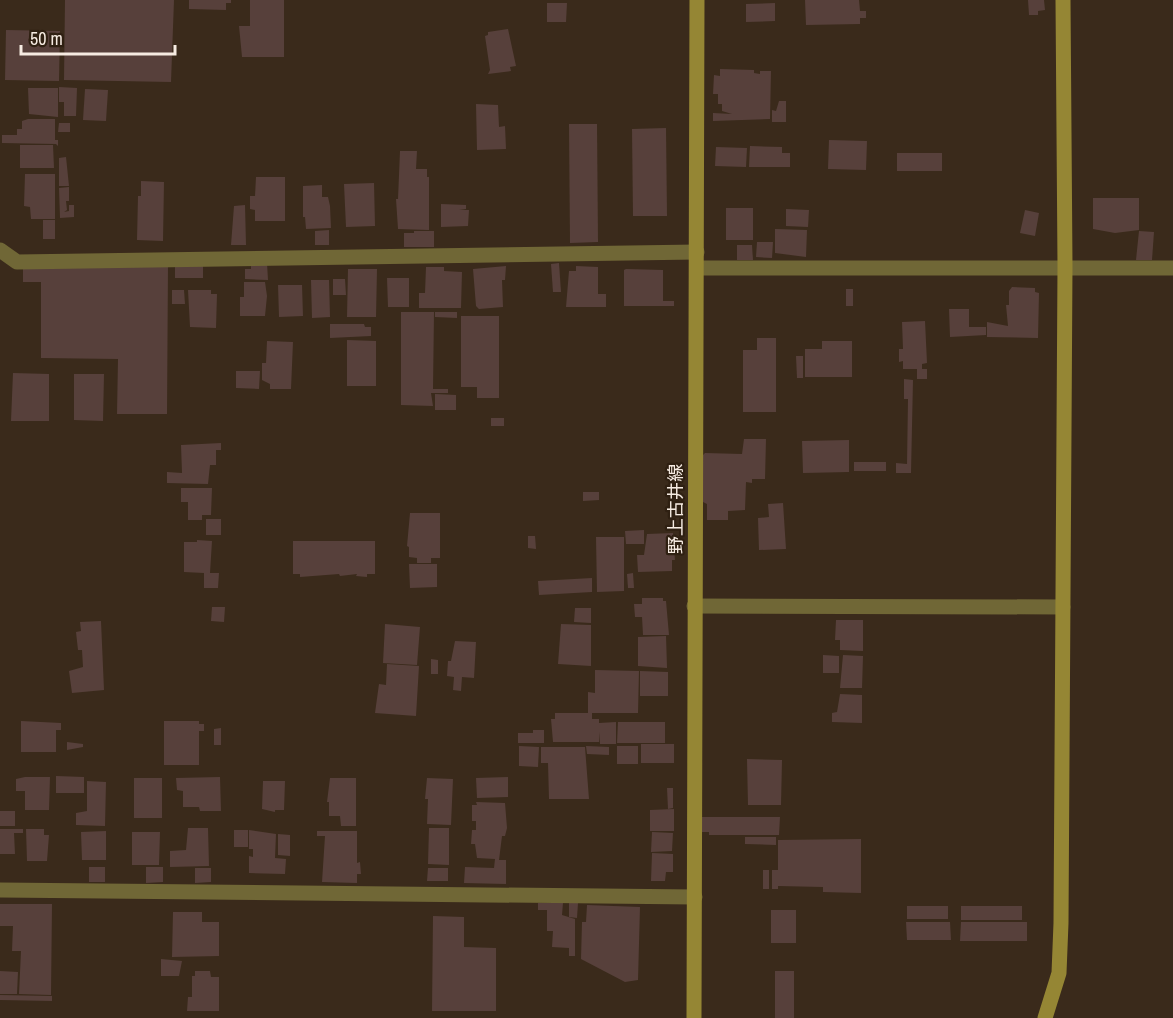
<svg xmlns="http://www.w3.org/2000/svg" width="1173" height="1018" font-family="'Archivo Narrow','Noto Sans JP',sans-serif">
<rect width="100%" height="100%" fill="#3a2a1b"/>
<!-- building -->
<g fill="#57403b">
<path d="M65,0h109l-3,82 -107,-2z"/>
<path d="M189,0h42v3h-5v7l-37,-1z"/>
<path d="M250,0h34v57h-42l-3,-31h11z"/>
<path d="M805,0h54l1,11h6v7h-6v6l-54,1z"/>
<path d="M1028,0h16l1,10 -7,1v4h-9z"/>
<path d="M547,3h20l-1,19h-19z"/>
<path d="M775,3v18l-29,1v-18z"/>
<path d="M508,29l8,37 -6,1 1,4 -23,3 2,-4 -5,-34 3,-1v-3z"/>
<path d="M6,30l54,1 -1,50 -54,-1z"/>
<path d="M720,69l34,1v3l6,1v-3h11l-1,48 -57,2v-8l19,1 -10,-3v-7h-4v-10h-5l1,-19 6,1z"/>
<path d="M59,87l18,1 -1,28h-12v-14h-5z"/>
<path d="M28,88h30v29l-29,-3z"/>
<path d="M85,89l23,1 -2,31 -23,-1z"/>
<path d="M779,101h7v21h-14v-12l4,1z"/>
<path d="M476,104l22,1 1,22 6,-1 1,23 -29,1z"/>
<path d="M28,119h27v21h3v6l-2,-2 -54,-1v-8h15v-6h5v-8z"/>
<path d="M59,123h11v9h-12z"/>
<path d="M569,124h28l1,118 -28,1z"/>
<path d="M666,128l1,88h-34l-1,-87z"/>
<path d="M829,140l38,1 -1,29 -38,-1z"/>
<path d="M20,145h33l1,23h-34z"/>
<path d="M750,146l32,1v6h8v14h-41z"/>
<path d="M716,147l31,1 -1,19 -31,-1z"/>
<path d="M400,151h17l-1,18h11v8h2v53l-31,-1 -2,-30h2z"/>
<rect x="897" y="153" width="45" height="18"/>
<path d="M66,157l3,29h-10v-28z"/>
<path d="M25,174h30v45h-24l-1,-12 -6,-1z"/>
<path d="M256,177h29v44h-30v-11l-5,-1v-13h5z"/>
<path d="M141,181l23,1 -1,59 -26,-1 1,-44h3z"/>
<path d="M374,183l1,43 -29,1 -2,-43z"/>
<path d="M322,185v12h6l2,9 1,22 -25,1 -1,-12h-2v-31z"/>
<path d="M69,187v14h-3l1,9 -3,2 5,-1v-6h5v12l-14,1 -1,-30z"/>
<path d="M1093,198h46v32l-24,3 -22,-4z"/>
<path d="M441,204l25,1v4l-7,1h10l-1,16 -27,1z"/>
<path d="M245,205l1,40h-15l3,-39z"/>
<rect x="726" y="208" width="27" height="32"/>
<path d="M786,209l23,1 -1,17 -22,-1z"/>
<path d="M1025,210l14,3 -4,23 -15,-3z"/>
<rect x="43" y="220" width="12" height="19"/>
<path d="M775,229l32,1 -1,27 -31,-4z"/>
<path d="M329,230v15h-14v-14z"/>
<path d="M414,231h20v16h-30v-14h10z"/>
<path d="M1139,231l15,1 -2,28h-16z"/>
<path d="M757,242h16l-1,16 -16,-1z"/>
<path d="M737,245h15l1,15h-16z"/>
<path d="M203,262v16h-28v-15z"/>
<path d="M267,263l1,17 -23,-1v-10h6v-5z"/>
<path d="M559,263l2,29h-8l-2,-28z"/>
<path d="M23,264l145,1 -1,149h-50l1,-55 -77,-1v-76h-18z"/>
<path d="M506,266l-1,14h-3l1,27 -24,2 -3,-3 -3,-37z"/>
<path d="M576,266l22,1v27h8v13h-40l3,-36h7z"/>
<path d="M426,267h18v4l18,1 -1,36h-42v-15h6z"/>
<path d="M348,269h29l-1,48h-29z"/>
<path d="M626,269l37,1v31h11v5h-50v-36z"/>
<path d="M387,278h22v29h-21z"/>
<path d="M333,279h12l1,16h-13z"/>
<path d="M311,280h18l1,37 -18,1z"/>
<path d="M244,282h21l2,14 -2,20h-25v-19h4z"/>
<path d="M278,285h24l1,31 -24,1z"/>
<path d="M1012,287l23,1v4l4,1 -1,45 -51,-1v-15l21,4 -2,-21h3v-14z"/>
<rect x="846" y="289" width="7" height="17"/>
<path d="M172,290h12l1,14h-13z"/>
<path d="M188,290h23v4h6l-1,34 -26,-1z"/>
<path d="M949,309h20v18h17v8l-36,2z"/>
<path d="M401,312h33l-1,77h15v4h-17l2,13 -32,-1z"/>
<path d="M435,312h22v6l-22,-1z"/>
<path d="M461,316h38v82h-22v-11h-16z"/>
<path d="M925,321l2,42 -5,1v5h5v10h-10v-10h-14v-8l-4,1v-13h4l-1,-27z"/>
<path d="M330,324h34l1,3h6v9l-41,2z"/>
<path d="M757,338h19v74h-33v-62h14z"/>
<path d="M347,340l29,1v45h-29z"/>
<path d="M267,341l26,1 -2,47h-21v-5l-8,-4v-17h4z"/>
<path d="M822,341h30v36h-47v-28h17z"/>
<path d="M796,356h7v22h-6z"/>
<path d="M236,371h24l-1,18 -23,-1z"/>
<path d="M13,373l36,1v47h-38z"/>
<path d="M74,374h30l-1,47 -29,-1z"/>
<path d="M904,379l9,1 -2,93h-15v-10l11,1 1,-65h-4z"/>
<path d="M435,394l21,1v15h-21z"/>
<rect x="491" y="418" width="13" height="8"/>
<path d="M744,439h22l-1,40h-13v4l-6,-1 -1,28 -17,1v9h-21v-16l-4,-2 -1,-46 3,-3 37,1z"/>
<path d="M849,440v32l-46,1 -1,-32z"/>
<path d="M221,443v7h-5v15h-6l-2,19 -41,-1v-11l15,1 -1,-28z"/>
<rect x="854" y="462" width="32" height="9"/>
<path d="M181,488h31l-1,27h-9v5h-14v-18h-7z"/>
<path d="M583,492h16v8l-16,1z"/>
<path d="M783,503l3,46 -27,1 -1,-32 11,-1 -1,-13z"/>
<path d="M410,513h30v45h-9v5h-14v-5l-8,-1v-10l-2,-1z"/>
<rect x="206" y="519" width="15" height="16"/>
<path d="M644,530v14h-18l-1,-13z"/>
<path d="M673,533l2,27h-3v11l-34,1 -1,-17h7l3,-21z"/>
<path d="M528,536h7l1,13 -8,-1z"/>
<path d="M596,537h28v54l-27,1z"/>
<path d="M197,540l15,1 -2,32h9l-1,15h-14v-15l-20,-1v-30h13z"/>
<path d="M293,541h82v33h-8v3l-11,-1 1,-2 -17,2 -1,-2 -39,3v-3h-7z"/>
<path d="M409,564h28v23l-27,1z"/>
<path d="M633,573l1,15h-6l-1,-14z"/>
<path d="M592,578v14l-53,3 -1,-14z"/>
<path d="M642,598h21v3h3l3,34h-26l-1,-18h-7l-1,-13h8z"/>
<path d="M212,607h13l-1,15 -13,-1z"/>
<path d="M575,608h16v15l-17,-1z"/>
<path d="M836,620h27v31l-23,-1v-10h-5z"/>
<path d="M101,621l3,69 -32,3 -3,-22 14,-4 -1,-17h-4l-2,-18 5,-1 -1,-9z"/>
<path d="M385,624l35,3 -3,38 -34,-2z"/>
<path d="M561,624l30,1v41l-33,-2z"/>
<path d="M666,636l1,32 -29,-2v-29z"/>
<path d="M455,641l21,1 -2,36 -12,-1 -1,14 -8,-1 1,-13 -7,-1 1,-15h3z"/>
<path d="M823,655l16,1v17h-16z"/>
<path d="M843,655l20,1 -1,32h-22z"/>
<path d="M431,659l7,1v14h-7z"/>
<path d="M387,664l32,2 -3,50 -41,-3 4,-29 7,1z"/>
<path d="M595,670l44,1 -1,42h-46v6h7v4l17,-1v22h-16l-1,-12v10h-46l-2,-23h4v-6h33v-21l7,1z"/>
<path d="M640,671l28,1v24h-28z"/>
<path d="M840,694l22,1v28l-30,-1v-9l5,-1z"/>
<path d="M21,721l40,2v7h-5v22h-35z"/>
<path d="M164,721h35v3h5v7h-5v34h-35z"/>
<path d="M618,722h47v21h-48z"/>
<path d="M221,728v17h-7v-16z"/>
<path d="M533,730h11v13h-26v-10h15z"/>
<path d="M67,742l16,2v3l-16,3z"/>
<rect x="641" y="744" width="33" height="19"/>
<path d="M519,746l20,1 -1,20 -19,-1z"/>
<path d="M586,746l23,1v8l-22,-1z"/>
<rect x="617" y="746" width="21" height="18"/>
<path d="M541,747h44l4,52h-40l-1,-36h-7z"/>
<path d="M747,759l35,1 -1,45h-33z"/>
<path d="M56,776l28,1v16h-28z"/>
<path d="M25,777h25l-1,33h-24v-19h-9v-12z"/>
<path d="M220,777l1,34h-21l-1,-4h-16v-16l-6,-1 -1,-12z"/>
<path d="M508,777v20l-31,1 -1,-20z"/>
<rect x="134" y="778" width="28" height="40"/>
<path d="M330,778h26v48h-15l-1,-10h-11v-14h-2z"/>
<path d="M427,778l26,1 -2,46 -24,-1 1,-25h-3z"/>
<path d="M87,781l19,1 -1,44 -29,-1v-12l11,-2z"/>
<path d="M263,781h22l-1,29h-9v2l-13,-3z"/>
<path d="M667,788h6v20l-5,1z"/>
<path d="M476,802l29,1 2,25 -2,8h-3l-3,24h7v24l-42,-1 1,-16 29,1 1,-9 -18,-1 -2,-14h-4l1,-14h4v-9h-4v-16h5z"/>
<path d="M674,809v22h-24v-21z"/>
<rect x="0" y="811" width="15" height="15"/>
<path d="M701,817h79l-1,18h-70v-3h-8z"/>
<path d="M188,828h20l1,38 -39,1v-16l16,-1z"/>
<path d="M429,828h20v37l-21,-1z"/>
<path d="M0,829h23v4h-9l1,21h-15z"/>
<path d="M26,829h18v6h5l-2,26h-20z"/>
<rect x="234" y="830" width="14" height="17"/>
<path d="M249,830l27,4 -1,24 11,1 -1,15 -36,-1v-17l4,1v-8h-4z"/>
<path d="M106,831v29h-24l-1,-28z"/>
<path d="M317,831h40v32l3,-1 1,12h-4v9l-35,-1 3,-46h-8z"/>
<path d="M132,832h28l-1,33h-27z"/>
<path d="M652,832l21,1 -1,18 -21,1z"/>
<path d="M278,834l12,1v21l-12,-1z"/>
<path d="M745,837h31v8l-31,-1z"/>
<path d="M861,839v54l-38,-1v-5l-45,-1v3h-6v-19h6v-30z"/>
<path d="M652,853l21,1v18h-7l-1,9h-14z"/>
<rect x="89" y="867" width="16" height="15"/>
<path d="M146,867h17v15l-17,1z"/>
<path d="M195,868h16v14l-16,1z"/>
<path d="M428,868h20v13h-21z"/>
<rect x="763" y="870" width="6" height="19"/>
<path d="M538,903h25l-1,12 13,4v37h-6v-8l-17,-1 1,-16h-6v-21h-9z"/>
<path d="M569,903h9l-1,15 -8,-1z"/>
<path d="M0,904h52l-1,91 -32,-1 2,-43h-9l1,-25h-13z"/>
<path d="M587,905l53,2 -2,73 -13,2 -44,-23 1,-37h4z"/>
<rect x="907" y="906" width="41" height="13"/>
<rect x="961" y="906" width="61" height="14"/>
<rect x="771" y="910" width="25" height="33"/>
<path d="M173,912h29v10h17v34l-47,1z"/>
<path d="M433,916l31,1v30l32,1v63h-64z"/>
<path d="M906,922h44l1,18h-44z"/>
<path d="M961,922h66v19h-67z"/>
<path d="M161,959l21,2 -3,15h-18z"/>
<path d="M0,971l18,1 -1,22h-17z"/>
<path d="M195,971h15l1,6h8v34h-32l1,-14h4v-21h3z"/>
<rect x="775" y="971" width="19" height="47"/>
<path d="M0,995l52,1v5l-52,-1z"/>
</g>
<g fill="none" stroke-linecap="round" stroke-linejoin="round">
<!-- street -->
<g stroke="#706736" stroke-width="15">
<path d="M0,250l17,12 680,-10"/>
<path d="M697,268h476"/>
<path d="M694,606l369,1"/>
<path d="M0,890l695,7"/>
</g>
<!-- secondary -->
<g stroke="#958634" stroke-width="15">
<path d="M694,1018l3,-1018"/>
<path d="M1045,1018l14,-45 2,-50 4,-657 -2,-266"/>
</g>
</g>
<g text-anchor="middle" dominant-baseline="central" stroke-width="4.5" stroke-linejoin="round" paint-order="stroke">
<!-- street labels -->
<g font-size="18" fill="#f6ebe2" stroke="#2f2012">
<text transform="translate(675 509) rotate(-90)">野上古井線</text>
</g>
</g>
<!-- scale -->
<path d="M21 45v9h154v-9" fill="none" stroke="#f6ebe2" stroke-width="3"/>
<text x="30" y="45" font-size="18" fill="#f6ebe2" stroke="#2f2012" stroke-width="4.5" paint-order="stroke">50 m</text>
</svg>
